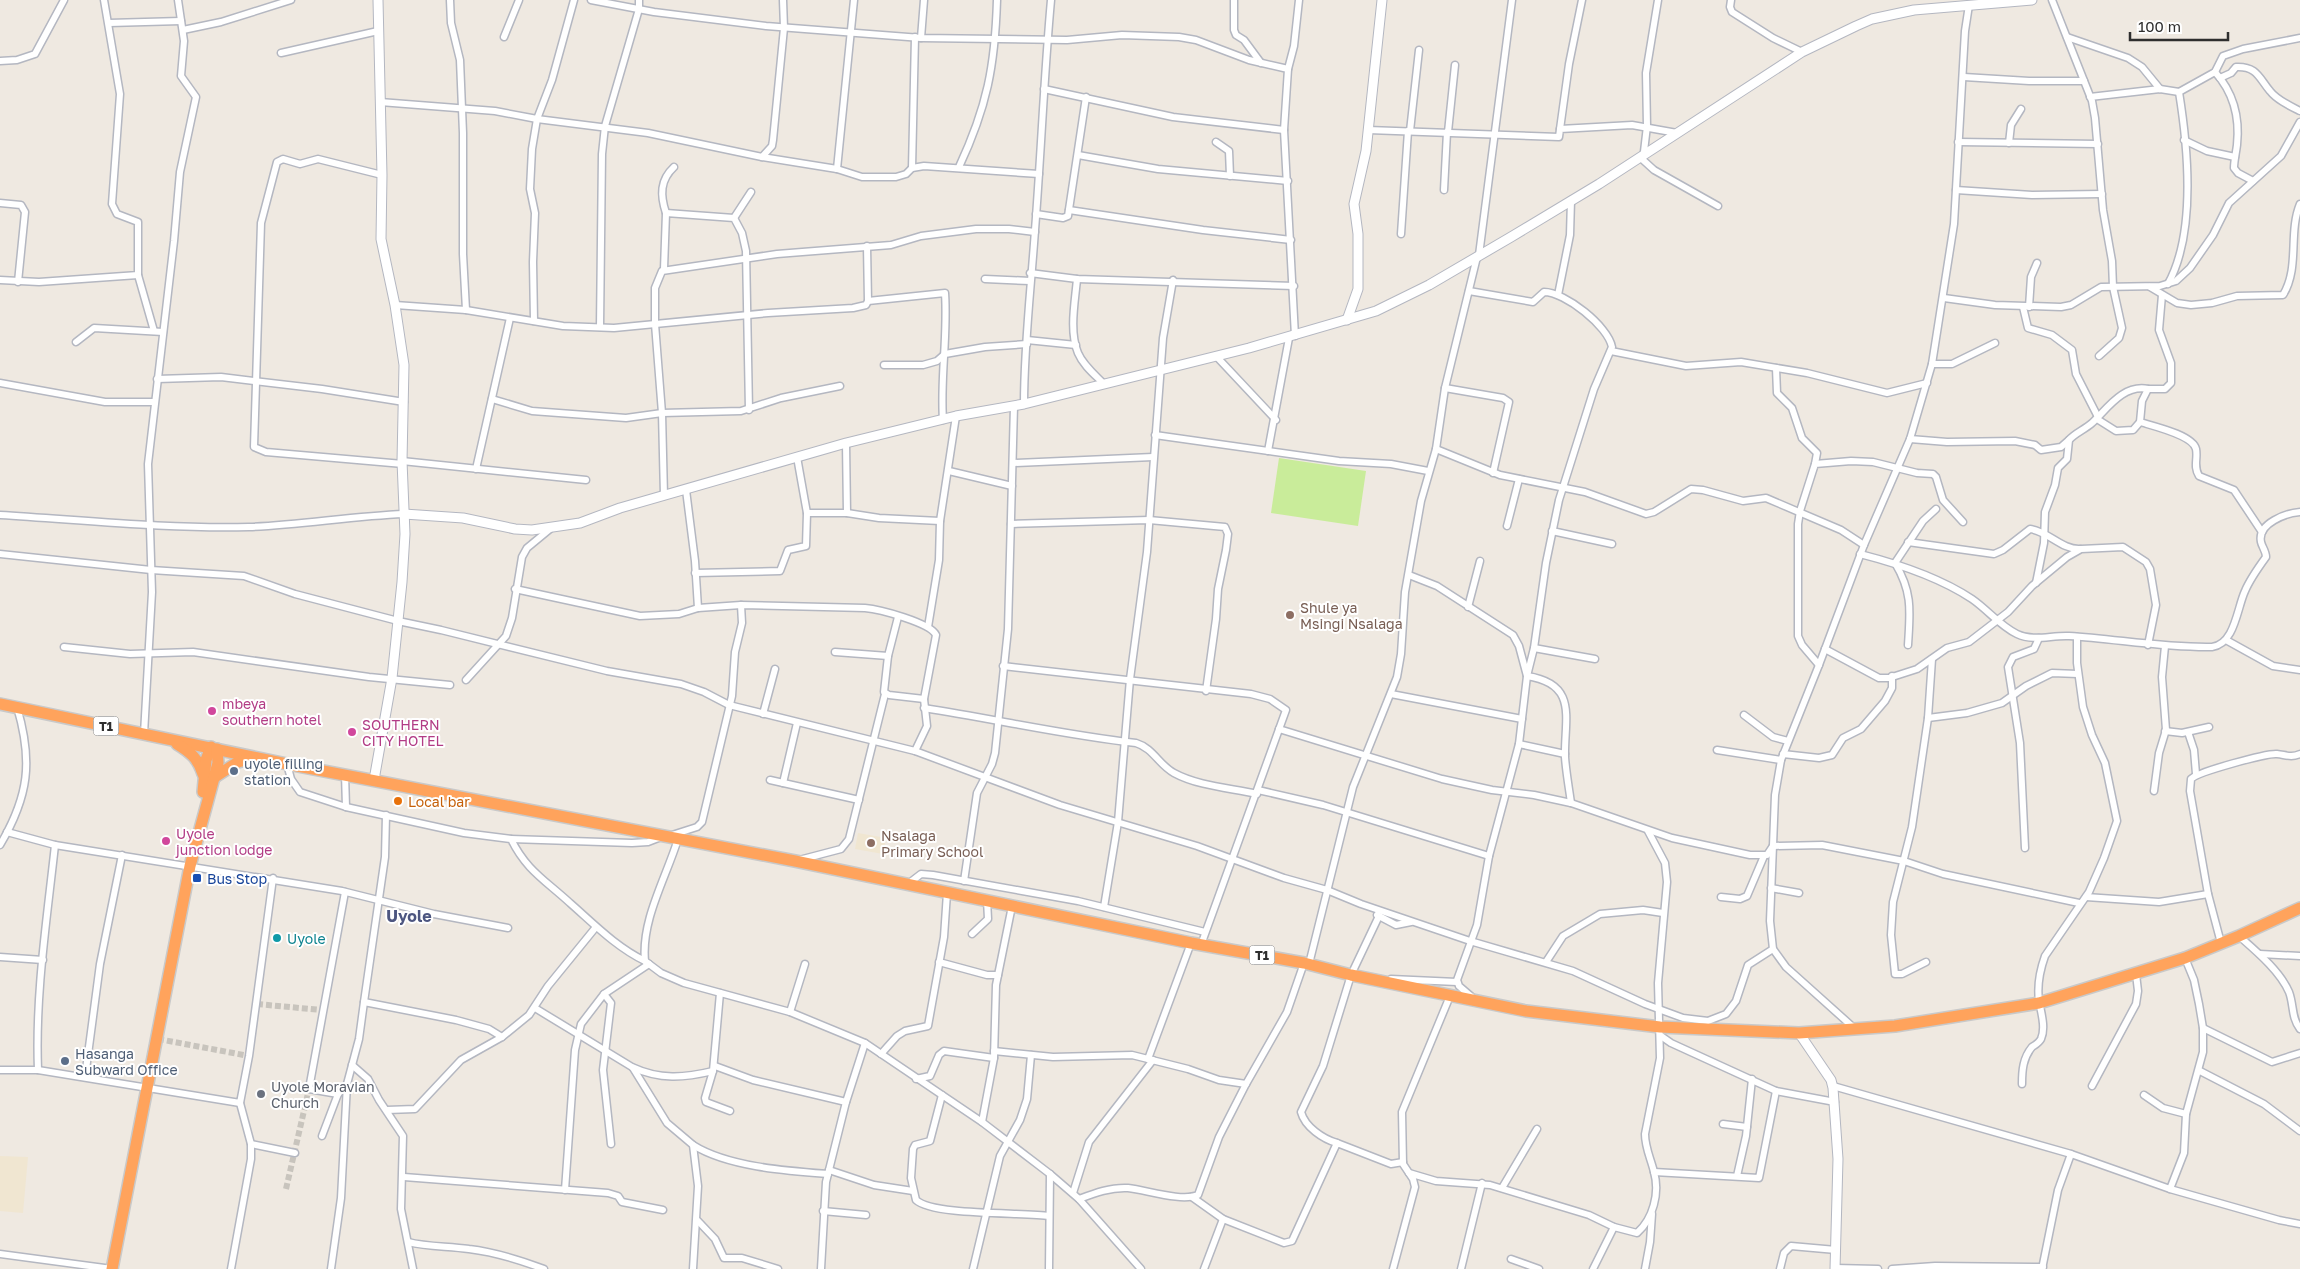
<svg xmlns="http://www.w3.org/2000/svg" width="2300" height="1269" font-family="'Golos Text',sans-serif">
<rect width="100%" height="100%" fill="#efe9e1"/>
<!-- education -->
<g fill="#f0e6d1">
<path d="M858,833l28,5 -3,16 -28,-5z"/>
<path d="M0,1156l28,1 -5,56 -23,-2z"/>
</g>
<!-- pitch -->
<path fill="#c9ec9a" d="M1279,458l87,13 -8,55 -87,-13z"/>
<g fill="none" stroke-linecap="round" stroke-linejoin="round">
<!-- street-tunnel -->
<g stroke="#c8c4bd" stroke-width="6" stroke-dasharray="6 3" stroke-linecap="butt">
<path d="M257,1004l64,6"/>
<path d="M158,1039l91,17"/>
<path d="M286,1189l23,-100"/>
</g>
<!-- street casing -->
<g stroke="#b4b7c1" stroke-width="9">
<g id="street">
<path d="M450,0l1,23 9,37 3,73v121l3,56"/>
<path d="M591,0l63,12 112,14 155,12 146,2 55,-5 57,2 17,3 53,20 39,9 -4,61 11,206"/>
<path d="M1234,0v30l2,5 8,5 17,23"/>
<path d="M1658,0l-12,73 1,53 -4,34 11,10 64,36"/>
<path d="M1731,0l-1,7 2,5 41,26 29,14"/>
<path d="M2052,0l40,101 3,17 8,92 9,51 1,26 9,41 -3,10 -20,18"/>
<path d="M109,23l72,-2"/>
<path d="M183,30l38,-8 70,-22"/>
<path d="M504,37l15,-37"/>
<path d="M2067,37l61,21 14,9 18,22"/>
<path d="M921,38l3,-38"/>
<path d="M281,53l97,-22"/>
<path d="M0,61l17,-1 18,-6 29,-54"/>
<path d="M1288,69l6,-23 5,-46"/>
<path d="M2215,72c19,21 25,45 22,73 -1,8 -3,16 -3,23l4,5 15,8"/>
<path d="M1964,77l65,4h55"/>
<path d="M2220,78l11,-5 5,-6c21,-1 23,11 34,24 7,9 20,15 30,20"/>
<path d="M1044,89l129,28 111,13"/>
<path d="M2090,97l70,-8 19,3 36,-20 8,-16 20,-7 57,-11"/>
<path d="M380,102l115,9 42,8 111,14 114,24 75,12 25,8h34l10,-3 6,-6 12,-2 115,8"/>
<path d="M1560,129l9,-65 13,-64"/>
<path d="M1368,130l191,7 1,-8 72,-4 45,8"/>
<path d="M1410,131l9,-81"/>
<path d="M1448,132l7,-67"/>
<path d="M2184,140l23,11 28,6"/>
<path d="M1216,142l13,9 1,25"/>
<path d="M1958,142l140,2"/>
<path d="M2009,143l2,-18 10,-16"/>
<path d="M1078,155l80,14 130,12"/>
<path d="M762,157l10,-11 1,-6 11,-112 -1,-28"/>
<path d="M959,167c28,-60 36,-101 38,-167"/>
<path d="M912,168l3,-131"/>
<path d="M837,169l17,-169"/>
<path d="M382,175l-64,-16 -18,5 -17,-5 -6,3 -16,61 -7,224 12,5 137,12"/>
<path d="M1444,190l3,-58"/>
<path d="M1956,190l76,5 70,-1"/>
<path d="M0,203l21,2 4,7 -7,70"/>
<path d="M1069,210l134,20 88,10"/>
<path d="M666,213c-6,-18 -6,-33 8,-46"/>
<path d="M1036,214l27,4 5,-2 18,-119"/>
<path d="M734,218l17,-26"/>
<path d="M1401,234l7,-103"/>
<path d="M1479,255l33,-255"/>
<path d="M664,269l2,-56 68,5 8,15 4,18 3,159"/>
<path d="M1030,273l47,6 217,7"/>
<path d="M138,275l16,56"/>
<path d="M985,279l45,2"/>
<path d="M1077,279c-2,23 -8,52 1,74 5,12 16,21 25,30"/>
<path d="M0,280l39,2 99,-7v-53l-21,-8 -5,-10 8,-110 -16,-94"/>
<path d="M2168,284c28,-51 20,-136 11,-192"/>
<path d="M2150,287l27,16 14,2 21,-2 25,-7 46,-1c17,-28 5,-62 17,-91"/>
<path d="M1469,291l64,11 11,-10c21,0 64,34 68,55l-18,42 -35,111 -13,63 -12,85 -7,28 -8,68 -30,112 -12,69 -20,55 2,6 14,12"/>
<path d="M1558,295l12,-60 1,-35"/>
<path d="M1944,298l51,7 66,2 10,-2 30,-18 59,-1 16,-5 14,-13 23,-33 16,-32 52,-47 19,-34"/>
<path d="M868,301l77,-8c3,43 -5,85 -2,127"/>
<path d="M395,305l71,5 97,16 51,2 154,-15 85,-5 13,-3 2,-4 -1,-55"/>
<path d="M2023,307l5,21 24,7 20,15 4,24 22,43"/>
<path d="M2029,307l2,-30 6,-14"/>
<path d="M534,321l-1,-59 2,-49 -5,-24 2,-40 5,-30 15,-39 22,-80"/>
<path d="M600,327l2,-173 3,-28 34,-117v-9"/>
<path d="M1027,340l49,5"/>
<path d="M76,342l18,-14 69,4"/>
<path d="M1611,351l75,15 55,-4 66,11 80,20 40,-10"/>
<path d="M1216,356l60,64"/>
<path d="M1932,364h20l43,-21"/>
<path d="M884,365h39l14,-4 8,-7 40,-7 42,-3"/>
<path d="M1776,368l1,25 15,15 10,30 15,15 -2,11"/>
<path d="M157,379l64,-2 101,12 82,13"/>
<path d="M0,383l105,19h49"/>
<path d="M1445,388l58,10 6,4 -16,71"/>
<path d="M492,399l40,12 94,7 36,-5 79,-2 40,-13 59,-12"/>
<path d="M1024,404c0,-58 7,-116 11,-174 6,-76 9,-153 16,-230"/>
<path d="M2097,419l19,12 17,-1 7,-8 2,-21 6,-12h17l6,-6v-20l-12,-33 3,-35"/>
<path d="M2140,422c13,4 53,13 56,27 2,10 -3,17 3,27l35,14 28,42"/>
<path d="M1155,435l184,26 52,3 37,7"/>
<path d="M1910,439l37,3 68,-1 20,4 6,5 20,-3 8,-7"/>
<path d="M846,443l1,70"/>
<path d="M1436,449l64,26 85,17 61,22 8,-2 37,-23 12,1 40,11 23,-3 75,32 23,15"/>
<path d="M1268,451l21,-113"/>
<path d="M402,461l184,19"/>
<path d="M1014,463l139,-6"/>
<path d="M476,469l34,-151"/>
<path d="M949,471l63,15"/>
<path d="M686,490l9,71 3,47"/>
<path d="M664,496l-2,-83 -7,-89v-36l7,-17 115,-17 114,-9 30,-9 55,-7h33l26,3"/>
<path d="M807,513h40l32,5 61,3"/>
<path d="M0,515c83,5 166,14 249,12 52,-2 103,-11 155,-13"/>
<path d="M1011,524l138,-4 76,7 3,7 -2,16 -8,39 -2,30 -10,72"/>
<path d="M1507,526l12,-47"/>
<path d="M1552,531l60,13"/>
<path d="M1908,542l86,12 9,-4 27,-21c18,2 32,21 50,20"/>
<path d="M0,554l151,16 93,6 51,18 103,27 43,9 166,41 74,13 23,8 25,13 186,46 145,54 137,41 87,32 43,12 34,14 109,37 103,30 72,33 38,14 25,3 18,-7 10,-13 12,-36 25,-16"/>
<path d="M1860,554c39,10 79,23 112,45 16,11 28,27 45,35 17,8 34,1 52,2 48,3 95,12 143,11 23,-3 25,-39 33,-56 5,-12 13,-23 21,-34 0,-6 -4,-10 -5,-15 -4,-19 26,-29 39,-30"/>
<path d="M695,573l85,-2 8,-21 18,-4 1,-33 -10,-56"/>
<path d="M1409,575l28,11 76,49 6,11 8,30c52,8 37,43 38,81 1,15 4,31 6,46"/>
<path d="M2036,583l8,-40 1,-31 10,-27 3,-17 9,-9 2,-19c6,-7 15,-10 23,-17 15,-14 31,-39 56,-34"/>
<path d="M515,589l125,27 39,-2 19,-6 43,-3 124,3c14,1 66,15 71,27l-12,64 3,27 -12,25"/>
<path d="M1468,607l12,-46"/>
<path d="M898,617l-10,39 -4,36 5,3 35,4"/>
<path d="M928,627l11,-67 1,-39 16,-105"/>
<path d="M2226,640l47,26 27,4"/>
<path d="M1908,645c2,-33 5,-52 -13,-82l28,-42 13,-12"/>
<path d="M64,647l66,7 63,-2 176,25 81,8"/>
<path d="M1534,648l61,11"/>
<path d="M1825,649l54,29h10l28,-9 30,-21 22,-6 39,-30 24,-26 35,-29 14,-8 42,-2 23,15 4,7 6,36 -8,40"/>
<path d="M835,652l53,4"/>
<path d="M1819,665l-17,-20 -4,-9v-112l2,-13 15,-47 36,-3 22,1 44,11 16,1 3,3 7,23 20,22"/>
<path d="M1003,666l248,28 19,5 16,11 -85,235"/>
<path d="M466,680l40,-44 6,-18 10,-61 5,-9 23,-19"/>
<path d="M1391,694l131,25"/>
<path d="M924,708c71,11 140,27 212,35 17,5 23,22 38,30 24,13 56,15 83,21"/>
<path d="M763,714l12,-45"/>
<path d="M1744,715l29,22 15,4"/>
<path d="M1928,718l39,-5 35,-10 24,-17 26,-13 26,1"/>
<path d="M1279,729l163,50 50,11 42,5 37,8 101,35 78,17h17l6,-9 49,-1 82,16 39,13 136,29"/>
<path d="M2165,731l17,2 27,-6"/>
<path d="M2188,732l6,18 2,24"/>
<path d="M144,734l8,-142 -4,-128 26,-223 6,-69 16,-75 -15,-21 3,-35 -6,-41"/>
<path d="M1519,744l46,10"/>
<path d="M1717,750l64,10"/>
<path d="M1783,754l36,4 13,-3 11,-17 18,-9 24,-28 7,-13v-12"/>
<path d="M287,764l4,15 9,13 46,15 118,26 47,6c15,31 34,41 59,64 24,21 46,44 75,58"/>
<path d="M345,774l1,33"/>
<path d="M770,780l89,20"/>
<path d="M783,783l14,-60"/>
<path d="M1258,790l65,15 166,51"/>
<path d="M2154,791l5,-38 7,-23 -4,-53 3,-31"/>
<path d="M7,832l48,13 287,46 92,23 74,14"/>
<path d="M672,835l25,-8 5,-5 30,-126 3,-44 7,-29 -1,-18"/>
<path d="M511,839l121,4 16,-1 13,-5"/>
<path d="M678,839c-12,39 -37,81 -33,122l16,12 23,10 106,29 75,31 117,79 68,52 29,25 62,70"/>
<path d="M0,845c29,-49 33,-84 17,-138"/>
<path d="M2025,848l-5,-105 -12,-76 5,-10 21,-8 5,-11"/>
<path d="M799,860l42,-11 8,-10 36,-145"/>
<path d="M964,881l13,-88 15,-29 3,-11 13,-124 6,-223"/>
<path d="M908,884l13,-10 12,1 145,26 127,31"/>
<path d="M1771,888l28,5"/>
<path d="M1721,897l19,2 7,-3 17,-40"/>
<path d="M2086,897l73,5 49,-8"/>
<path d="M1104,907l14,-85 12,-143 17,-127 16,-214 10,-58"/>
<path d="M1377,915l19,10 15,-3"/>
<path d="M972,934l16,-15 -1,-19"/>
<path d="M2239,936c17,15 41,35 50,56 5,13 2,25 11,37"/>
<path d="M2221,943l-13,-49 -18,-103 1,-12c6,-7 76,-26 86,-25 9,1 14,4 23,0"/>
<path d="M2260,954l40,2"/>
<path d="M0,957l43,3"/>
<path d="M939,962l48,13h11"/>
<path d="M1546,962l17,-26 37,-22 43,-4 20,3"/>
<path d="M1926,962l-24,12h-7l-4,-39 2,-33 19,-75 16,-109 4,-59"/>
<path d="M1309,964l44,-177 44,-110 4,-23 4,-62 16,-91 15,-52 9,-61 32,-131"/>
<path d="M1391,979l66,3"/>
<path d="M604,994l7,9 -8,67 8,74"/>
<path d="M364,1002l92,18 33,9 13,8"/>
<path d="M535,1008l97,59c28,13 52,11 81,4l7,-78"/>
<path d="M790,1012l15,-48"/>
<path d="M1854,1028l-68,-61 -13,-18 -3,-28 5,-126 6,-35 38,-95 45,-120 46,-106 22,-75 22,-140 11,-193 4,-26"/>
<path d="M2203,1028l69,34 28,-9"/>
<path d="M1661,1036l10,7 105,48 59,11"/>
<path d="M994,1051l59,6 79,-2 56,14 31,11 27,4"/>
<path d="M881,1054l16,-18 8,-5 23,-5 16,-89 3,-44"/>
<path d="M1148,1059l43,-116"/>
<path d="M352,1065l16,14 11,21 24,36 -2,73 12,60"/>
<path d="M715,1066l38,14 93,22"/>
<path d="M633,1068l34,55 26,22 5,41 -5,83"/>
<path d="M0,1070h38l202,33 9,-47 24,-178"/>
<path d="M38,1070c-3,-75 9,-151 17,-225"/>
<path d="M713,1071l-8,27 1,4 24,9"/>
<path d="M2200,1071l64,33 36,27"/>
<path d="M85,1077l15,-113 22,-109"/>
<path d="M916,1079l14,-3 9,-21 5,-4 50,7"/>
<path d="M2022,1084c0,-14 1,-26 10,-37 3,-2 7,-4 9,-8 5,-11 0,-27 -2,-38 -2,-15 1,-31 6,-45l44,-64 15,-34 13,-37 -12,-58 -13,-28 -9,-28 -6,-44v-26"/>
<path d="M1833,1086l238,68 99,35 109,31 21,4"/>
<path d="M2092,1086l44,-82 2,-13 -2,-17"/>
<path d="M338,1094l-29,-5 36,-197"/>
<path d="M942,1095l-12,46 -15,4 -2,4 -2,29 5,22c17,16 107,12 133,16"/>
<path d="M2144,1095l19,13 23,6"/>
<path d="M387,1110l28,-1 46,-49 41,-23 27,-22 19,-29 48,-59"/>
<path d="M982,1122l12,-64 2,-73 16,-79"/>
<path d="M1723,1124l24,3"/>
<path d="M322,1136l16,-42 9,-10"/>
<path d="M1337,1143c-14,-4 -32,-16 -36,-31l22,-46 28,-91 28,-59"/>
<path d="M251,1144l44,9"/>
<path d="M693,1145c35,22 95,26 135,29"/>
<path d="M829,1170l45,15 39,6"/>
<path d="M1654,1172l105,6 17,-87"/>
<path d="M1409,1173l27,8 54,4 99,30 25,12 23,6c16,-14 23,-40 17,-61 -3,-13 -9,-24 -9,-38l15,-76 -2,-75 9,-101 -2,-19 -17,-32"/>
<path d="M1737,1176l9,-40 6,-57"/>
<path d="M404,1177l204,16 10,3 4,6 41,8"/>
<path d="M1502,1188l35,-59"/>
<path d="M2170,1189l14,-36 2,-39 17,-62v-24l-4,-24 -5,-24 -9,-22"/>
<path d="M565,1190l10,-140 6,-26 23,-30 45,-30"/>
<path d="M1073,1193l16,-51 64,-82"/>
<path d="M1192,1197l31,22 61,24 8,-2 45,-98 54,21 12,-2"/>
<path d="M1079,1199c16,-6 32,-12 49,-11 19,2 53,14 70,7l21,-58 27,-53 41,-72 17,-49"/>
<path d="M823,1211l43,4"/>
<path d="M698,1221l17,18 9,19h18l36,11"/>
<path d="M408,1242c20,5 40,4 61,7 25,3 51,11 75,20"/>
<path d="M0,1254l112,15"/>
<path d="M1511,1259l28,10"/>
<path d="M1835,1268l43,1"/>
<path d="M231,1269l20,-110v-15l-11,-41"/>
<path d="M331,1269l10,-71 6,-114 12,-45 5,-37 21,-145 1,-42"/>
<path d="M821,1269l5,-87 20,-80 19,-59"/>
<path d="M973,1269l27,-113 20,-36 7,-21 4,-44"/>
<path d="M1049,1269l1,-95"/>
<path d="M1204,1269l19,-50"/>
<path d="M1393,1269l22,-82 -2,-8 -10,-15 -1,-52 48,-116"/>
<path d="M1461,1269l21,-86"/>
<path d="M1593,1269l21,-42"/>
<path d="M1645,1269l5,-27 2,-28"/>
<path d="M1780,1269l4,-16 7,-7 45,4"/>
<path d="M1892,1269l43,-3 108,1"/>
<path d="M2042,1269l16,-79 13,-36"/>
</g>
</g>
<!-- secondary casing -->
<g stroke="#b4b7c1" stroke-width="11">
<g id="secondary">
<path d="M1347,320l11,-31v-55l-4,-30 12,-53 16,-151"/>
<path d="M404,514l59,4 52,11 17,1 48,-7 40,-15 226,-65 110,-27 68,-12 225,-56 127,-37 53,-26 82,-48 88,-53 203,-132 54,-26 16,-7 42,-9 118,-10"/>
<path d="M374,780l18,-102 10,-96 3,-48 -3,-73 2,-96 -9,-60 -14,-66 1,-64 -4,-175"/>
<path d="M1799,1033l32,47 2,8 5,71 -3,110"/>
</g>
</g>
<!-- highway casing -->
<g stroke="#c9c9c9" stroke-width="14">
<g id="highway">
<path d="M0,704l287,60 508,97 396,82 113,20 47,12 175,36 134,16 139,6 96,-7 144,-23 146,-45 54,-22 61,-28"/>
<path d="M177,744c13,8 21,14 26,30"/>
<path d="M215,777l23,-15 15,-4"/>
<path d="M203,792l3,-32 5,-13"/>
<path d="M112,1269l78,-403 28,-103 -1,-14"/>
</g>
</g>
<!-- street -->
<use href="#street" stroke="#fff" stroke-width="6"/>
<!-- secondary -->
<use href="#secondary" stroke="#fff" stroke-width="9"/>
<!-- highway -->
<use href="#highway" stroke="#ffa35c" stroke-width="11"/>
</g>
<!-- markers -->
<g fill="#8d6e63" stroke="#fff" stroke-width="2">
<circle cx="1290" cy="615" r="5"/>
<circle cx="871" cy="843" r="5"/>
</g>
<g fill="#d1479c" stroke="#fff" stroke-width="2">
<circle cx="212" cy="711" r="5"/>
<circle cx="352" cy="732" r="5"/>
<circle cx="166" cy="841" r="5"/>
</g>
<g fill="#5c6f8a" stroke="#fff" stroke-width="2">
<circle cx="234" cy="771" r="5"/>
<circle cx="65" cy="1061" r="5"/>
</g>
<circle fill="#e8710a" stroke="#fff" stroke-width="2" cx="398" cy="801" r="5"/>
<rect fill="#1a4fb4" stroke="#fff" stroke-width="2" x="192" y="873" width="10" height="10" rx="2.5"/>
<circle fill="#0f9aa8" stroke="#fff" stroke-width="2" cx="277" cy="938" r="5"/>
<circle fill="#6b7280" stroke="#fff" stroke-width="2" cx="261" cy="1094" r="5"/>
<g text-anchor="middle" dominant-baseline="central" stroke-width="4" stroke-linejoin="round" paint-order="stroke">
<!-- shield labels -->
<g fill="#fff" stroke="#6d6d6d" stroke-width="1">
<rect x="93.5" y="716.5" width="25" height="19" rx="4"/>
<rect x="1249.5" y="945.5" width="25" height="19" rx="4"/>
</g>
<g font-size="12" font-weight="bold" fill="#2e2e2e">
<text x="106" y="726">T1</text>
<text x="1262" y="955">T1</text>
</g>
<!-- education labels -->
<g font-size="14" fill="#785e54" stroke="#fff" text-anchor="start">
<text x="1300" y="607">Shule ya<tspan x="1300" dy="16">Msingi Nsalaga</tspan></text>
<text x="881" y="835">Nsalaga<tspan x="881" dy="16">Primary School</tspan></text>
</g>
<!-- hotel labels -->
<g font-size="14" fill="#b23c85" stroke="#fff" text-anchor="start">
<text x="222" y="703">mbeya<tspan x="222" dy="16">southern hotel</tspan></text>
<text x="362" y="724">SOUTHERN<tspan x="362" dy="16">CITY HOTEL</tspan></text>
<text x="176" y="833">Uyole<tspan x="176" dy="16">junction lodge</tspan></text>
</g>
<!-- service labels -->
<g font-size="14" fill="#4e5e75" stroke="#fff" text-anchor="start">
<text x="244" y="763">uyole filling<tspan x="244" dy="16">station</tspan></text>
<text x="75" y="1053">Hasanga<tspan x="75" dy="16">Subward Office</tspan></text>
</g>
<!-- food labels -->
<g font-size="14" fill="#c56008" stroke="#fff" text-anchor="start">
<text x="408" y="801">Local bar</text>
</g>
<!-- transit labels -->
<g font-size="14" fill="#164399" stroke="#fff" text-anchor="start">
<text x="207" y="878">Bus Stop</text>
</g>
<!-- culture labels -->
<g font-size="14" fill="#0d838f" stroke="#fff" text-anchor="start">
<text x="287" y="938">Uyole</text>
</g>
<!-- worship labels -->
<g font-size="14" fill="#5b616d" stroke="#fff" text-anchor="start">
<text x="271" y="1086">Uyole Moravian<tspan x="271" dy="16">Church</tspan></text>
</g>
<!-- quarter labels -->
<g font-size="16" font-weight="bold" fill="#4d5680" stroke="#fff">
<text x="409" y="916">Uyole</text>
</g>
</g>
<!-- scale -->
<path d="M2130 32v8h98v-8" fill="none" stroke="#2e2e2e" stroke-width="2.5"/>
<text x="2138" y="32" font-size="15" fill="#2e2e2e" stroke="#ffffff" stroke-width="4" paint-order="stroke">100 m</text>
</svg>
